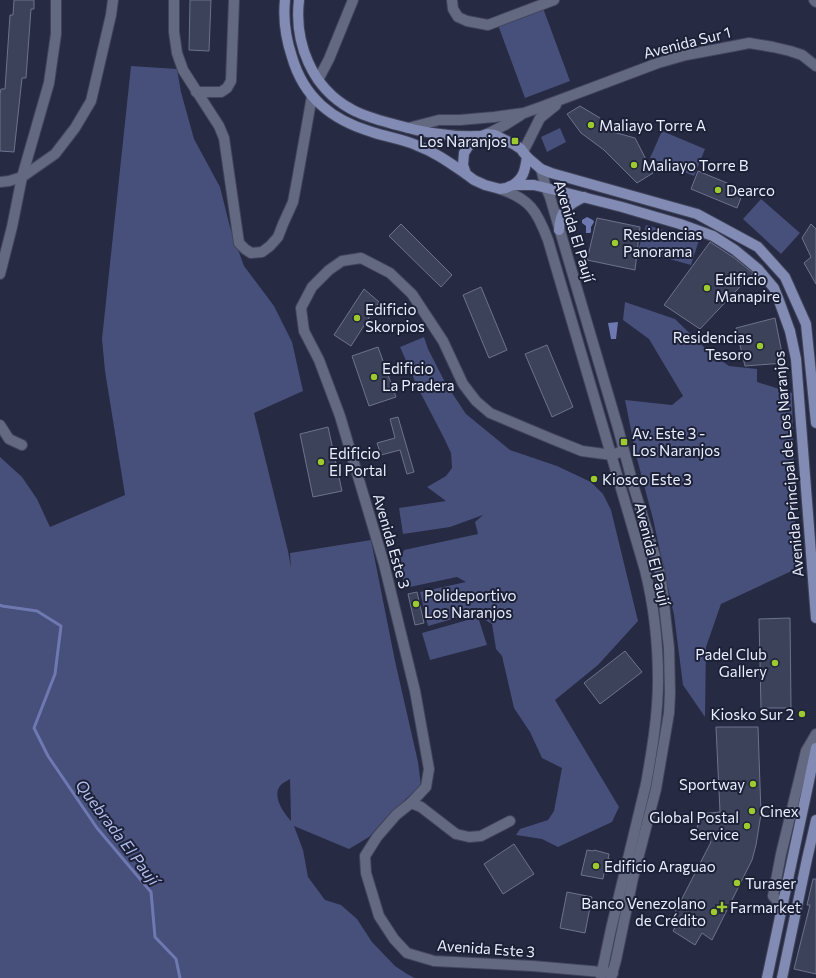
<svg xmlns="http://www.w3.org/2000/svg" width="816" height="978" font-family="Commissioner,sans-serif">
<rect width="100%" height="100%" fill="#262a42"/>
<!-- green -->
<g fill="#474f7b" fill-rule="evenodd">
<path d="M543,8l27,73 -45,17 -27,-73z"/>
<path d="M131,66l46,3 4,23 13,47 26,48 10,40 14,39 30,40 18,36 11,49 -49,22 34,138 3,17 -1,-15 81,-13 24,121 23,101 3,23 -36,34 -16,18 -20,12 -55,-23 9,24 5,27 17,23 16,5 16,14 15,23 23,24 12,8 8,4h-415v-521l22,20 15,22 13,28 75,-32 -20,-124 -3,-32zM290,779l1,42c-7,-8 -19,-24 -11,-35 2,-3 7,-5 10,-7z"/>
<path d="M560,128l6,14 -19,10 -6,-15z"/>
<path d="M662,131l43,18 -11,27 -44,-18z"/>
<path d="M761,199l39,34 -19,21 -38,-35z"/>
<path d="M646,225l53,15 -8,25 -53,-15z"/>
<path d="M625,302l50,17 34,33 20,14 28,3v13l35,11 4,176 -75,35 -15,43 -1,70 -22,-32 -9,-70 -21,-96 -17,-64 -11,-55 47,5 11,-9 -34,-57 -26,-19z"/>
<path d="M424,337l4,12 18,35 20,30 44,36 47,16 34,16 12,12 8,16 27,111 -40,44 -43,35 64,107 -7,15 -54,25 -16,-8 -26,-4 4,-6 28,-9 6,-9 8,-43 -20,-10 -12,-26 -16,-24 -12,-52 -6,-7 -4,-25 -18,-11 -46,13 -8,-34 46,-10 -9,-5 -52,11 -5,-28 4,-10 74,-16 -3,-12 8,-7 -33,12 -47,7 -4,-26 47,-7 -19,-14 19,-11 6,-8 -1,-15 -7,-15 -25,-48 -19,-43z"/>
<path d="M478,617l9,28 -57,15 -8,-27z"/>
</g>
<!-- water -->
<g fill="#6e79b2">
<path d="M587,217l6,3 1,2 -3,5v5l-1,1h-4v-7l-4,-3v-3z"/>
<path d="M618,322l-2,17h-5l-3,-16z"/>
</g>
<g fill="none" stroke-linecap="round" stroke-linejoin="round">
<!-- stream -->
<path stroke="#6e79b2" stroke-width="3" d="M0,605l2,1 35,5 24,15 -6,48 -21,54 14,28 49,72 54,64 4,45 21,22 4,19"/>
</g>
<!-- building -->
<g fill="#3d425b" stroke="#6d738e">
<path d="M14,0h20v9h-3l-5,69h-4l-8,74 -14,-1v-57l1,-5h4l5,-74h3z"/>
<path d="M190,0h21l-2,51 -20,-1z"/>
<path d="M580,106l20,12 13,14 22,6 18,35 -16,10 -33,-33 -23,-17 -14,-19z"/>
<path d="M698,171l46,19 -7,18 -46,-19z"/>
<path d="M597,218l43,9 -5,43 -48,-10z"/>
<path d="M401,224l51,51 -11,12 -52,-51z"/>
<path d="M811,224l5,5v55l-12,-21 7,-6 -9,-19z"/>
<path d="M710,242l23,15 20,16 -53,56 -36,-24z"/>
<path d="M481,287l26,63 -18,8 -26,-63z"/>
<path d="M364,289l15,13 -28,44 -17,-11z"/>
<path d="M775,318l9,45 -39,3 -9,-38z"/>
<path d="M547,345l26,62 -21,10 -27,-63z"/>
<path d="M378,347l18,50 -27,9 -17,-50z"/>
<path d="M398,417l16,55 -7,2 -7,-24 -19,5 -4,-12 18,-5 -5,-19z"/>
<path d="M328,427l14,64 -29,6 -13,-63z"/>
<path d="M417,592l7,31 -9,2 -7,-31z"/>
<path d="M790,618l1,90h-30l-2,-89z"/>
<path d="M625,651l17,21 -42,32 -16,-21z"/>
<path d="M716,727h42l3,87 -5,31 -4,15 -40,80 -10,-7 -7,12 -22,-14 3,-6 -6,-3 41,-80 -15,-9 4,-19 20,-2z"/>
<path d="M514,844l20,30 -31,20 -19,-30z"/>
<path d="M587,850l6,1 1,-1 15,4 -1,5h2l-3,15 -3,-1 -1,6 -22,-4z"/>
<path d="M813,879h3v95l-22,-5 16,-64h-3z"/>
<path d="M567,892l25,5 -7,36 -25,-5z"/>
</g>
<g fill="none" stroke-linecap="round" stroke-linejoin="round">
<!-- street casing -->
<g stroke="#41455c" stroke-width="12">
<g id="street">
<path d="M174,0v32l3,21 6,17 36,56 5,12 15,105 6,6 6,4 11,-1 8,-6 8,-9 5,-13 10,-22 5,-27 14,-79"/>
<path d="M452,0l1,9 5,8 9,4 21,4 66,-25"/>
<path d="M814,0l2,2"/>
<path d="M318,80l11,-21 24,-59"/>
<path d="M196,92h25l6,-4 4,-7 3,-81"/>
<path d="M408,128l31,-8h21l34,-3 30,-4 17,-6 117,-44 28,-8 48,-9 15,-3 24,4 17,4 12,4 14,11"/>
<path d="M487,134l18,-9 16,-10"/>
<path d="M523,152l17,-34 16,-13"/>
<path d="M541,169l5,19 4,9 68,231 16,60 25,81 3,17 7,62 1,45 -1,20 -13,76 -23,89 -17,82 -5,18"/>
<path d="M0,182l9,-1 13,-4 33,-23 20,-26 16,-27 20,-86 2,-15"/>
<path d="M500,189c30,10 37,22 48,51l97,330c9,36 13,73 13,110 0,35 -6,70 -12,104l-35,145 -10,47"/>
<path d="M0,274l12,-47 10,-50 27,-94 7,-49v-34"/>
<path d="M0,425l9,14 13,6"/>
<path d="M411,803l10,4 35,27 13,3 12,-1 29,-15"/>
<path d="M782,906l-9,-10 8,-42 25,-103 10,-17"/>
<path d="M613,973l-80,-7 -99,-5 -27,-8 -13,-14 -15,-23 -13,-43 -1,-17 12,-19 19,-22 15,-12 15,-16 3,-18 -14,-78 -31,-127 -44,-148 -21,-56 -15,-29 -3,-23 11,-21 17,-17 13,-9 19,-3 29,15 22,21 31,47 20,43 13,17 14,12 62,26 30,12 30,4 11,-4"/>
</g>
</g>
<!-- secondary casing -->
<g stroke="#41455c" stroke-width="12">
<g id="secondary">
<path d="M285,0c-2,19 1,39 7,57 12,41 40,63 80,75 15,5 30,7 44,13 19,7 34,18 50,29"/>
<path d="M299,0c-5,43 13,88 52,109 14,8 31,12 46,16 27,8 53,12 81,11"/>
<path d="M527,157l14,12 10,4 146,41 61,33 27,30 21,47 10,99"/>
<path d="M513,185c11,-7 12,-15 14,-28l-6,-8 -6,-4 -20,-10 -8,-1 -12,4 -4,4 -7,11 -1,12 3,9 8,6 11,5 15,4 6,-1 7,-3h21l29,7 59,15 58,17 33,12 22,14 23,19 16,19 4,10 12,33 6,28 20,259"/>
<path d="M559,230c1,-19 8,-25 25,-33"/>
<path d="M767,978l49,-230"/>
<path d="M782,978l25,-119 9,-39"/>
</g>
</g>
<!-- street -->
<use href="#street" stroke="#646982" stroke-width="10"/>
<!-- secondary -->
<use href="#secondary" stroke="#828bb3" stroke-width="10"/>
</g>
<!-- markers -->
<g fill="#9dca2f" stroke="#1c2137" stroke-width="1.5">
<circle cx="591" cy="125" r="4"/>
<rect x="511" y="137" width="8" height="8" rx="2"/>
<circle cx="634" cy="165" r="4"/>
<circle cx="718" cy="190" r="4"/>
<circle cx="615" cy="243" r="4"/>
<circle cx="707" cy="288" r="4"/>
<circle cx="357" cy="318" r="4"/>
<circle cx="760" cy="346" r="4"/>
<circle cx="374" cy="377" r="4"/>
<rect x="620" y="438" width="8" height="8" rx="2"/>
<circle cx="321" cy="462" r="4"/>
<circle cx="594" cy="479" r="4"/>
<circle cx="416" cy="604" r="4"/>
<circle cx="775" cy="663" r="4"/>
<circle cx="802" cy="714" r="4"/>
<circle cx="753" cy="784" r="4"/>
<circle cx="752" cy="811" r="4"/>
<circle cx="747" cy="826" r="4"/>
<circle cx="596" cy="866" r="4"/>
<circle cx="737" cy="883" r="4"/>
<path d="M720 901h4v4h4v4h-4v4h-4v-4h-4v-4h4z"/>
<circle cx="714" cy="912" r="4"/>
</g>
<g text-anchor="middle" dominant-baseline="central" stroke-width="4" stroke-linejoin="round" paint-order="stroke">
<!-- street labels -->
<g font-size="15" fill="#eaeefd" stroke="#1c2137">
<text transform="translate(687 42) rotate(-14)">Avenida Sur 1</text>
<text transform="translate(575 231) rotate(73)">Avenida El Paují</text>
<text transform="translate(788 464) rotate(-95)">Avenida Principal de Los Naranjos</text>
<text transform="translate(392 541) rotate(74)">Avenida Este 3</text>
<text transform="translate(653 554) rotate(76)">Avenida El Paují</text>
<text transform="translate(486 948) rotate(4)">Avenida Este 3</text>
</g>
<!-- poi labels -->
<g font-size="15" fill="#eaeefd" stroke="#1c2137" text-anchor="start">
<text x="599" y="125">Maliayo Torre A</text>
<text x="507" y="141" text-anchor="end">Los Naranjos</text>
<text x="642" y="165">Maliayo Torre B</text>
<text x="726" y="190">Dearco</text>
<text x="623" y="234">Residencias<tspan x="623" dy="17">Panorama</tspan></text>
<text x="715" y="279">Edificio<tspan x="715" dy="17">Manapire</tspan></text>
<text x="365" y="309">Edificio<tspan x="365" dy="17">Skorpios</tspan></text>
<text x="752" y="337" text-anchor="end">Residencias<tspan x="752" dy="17">Tesoro</tspan></text>
<text x="382" y="368">Edificio<tspan x="382" dy="17">La Pradera</tspan></text>
<text x="632" y="433">Av. Este 3 -<tspan x="632" dy="17">Los Naranjos</tspan></text>
<text x="329" y="453">Edificio<tspan x="329" dy="17">El Portal</tspan></text>
<text x="602" y="479">Kiosco Este 3</text>
<text x="424" y="595">Polideportivo<tspan x="424" dy="17">Los Naranjos</tspan></text>
<text x="767" y="654" text-anchor="end">Padel Club<tspan x="767" dy="17">Gallery</tspan></text>
<text x="794" y="714" text-anchor="end">Kiosko Sur 2</text>
<text x="745" y="784" text-anchor="end">Sportway</text>
<text x="760" y="811">Cinex</text>
<text x="739" y="817" text-anchor="end">Global Postal<tspan x="739" dy="17">Service</tspan></text>
<text x="604" y="866">Edificio Araguao</text>
<text x="745" y="883">Turaser</text>
<text x="706" y="903" text-anchor="end">Banco Venezolano<tspan x="706" dy="17">de Crédito</tspan></text>
<text x="730" y="907">Farmarket</text>
</g>
<!-- water labels -->
<g font-size="16" font-style="italic" fill="#b4bff0" stroke="#1c2137">
<text transform="translate(118 832) rotate(53)">Quebrada El Paují</text>
</g>
</g>
</svg>
